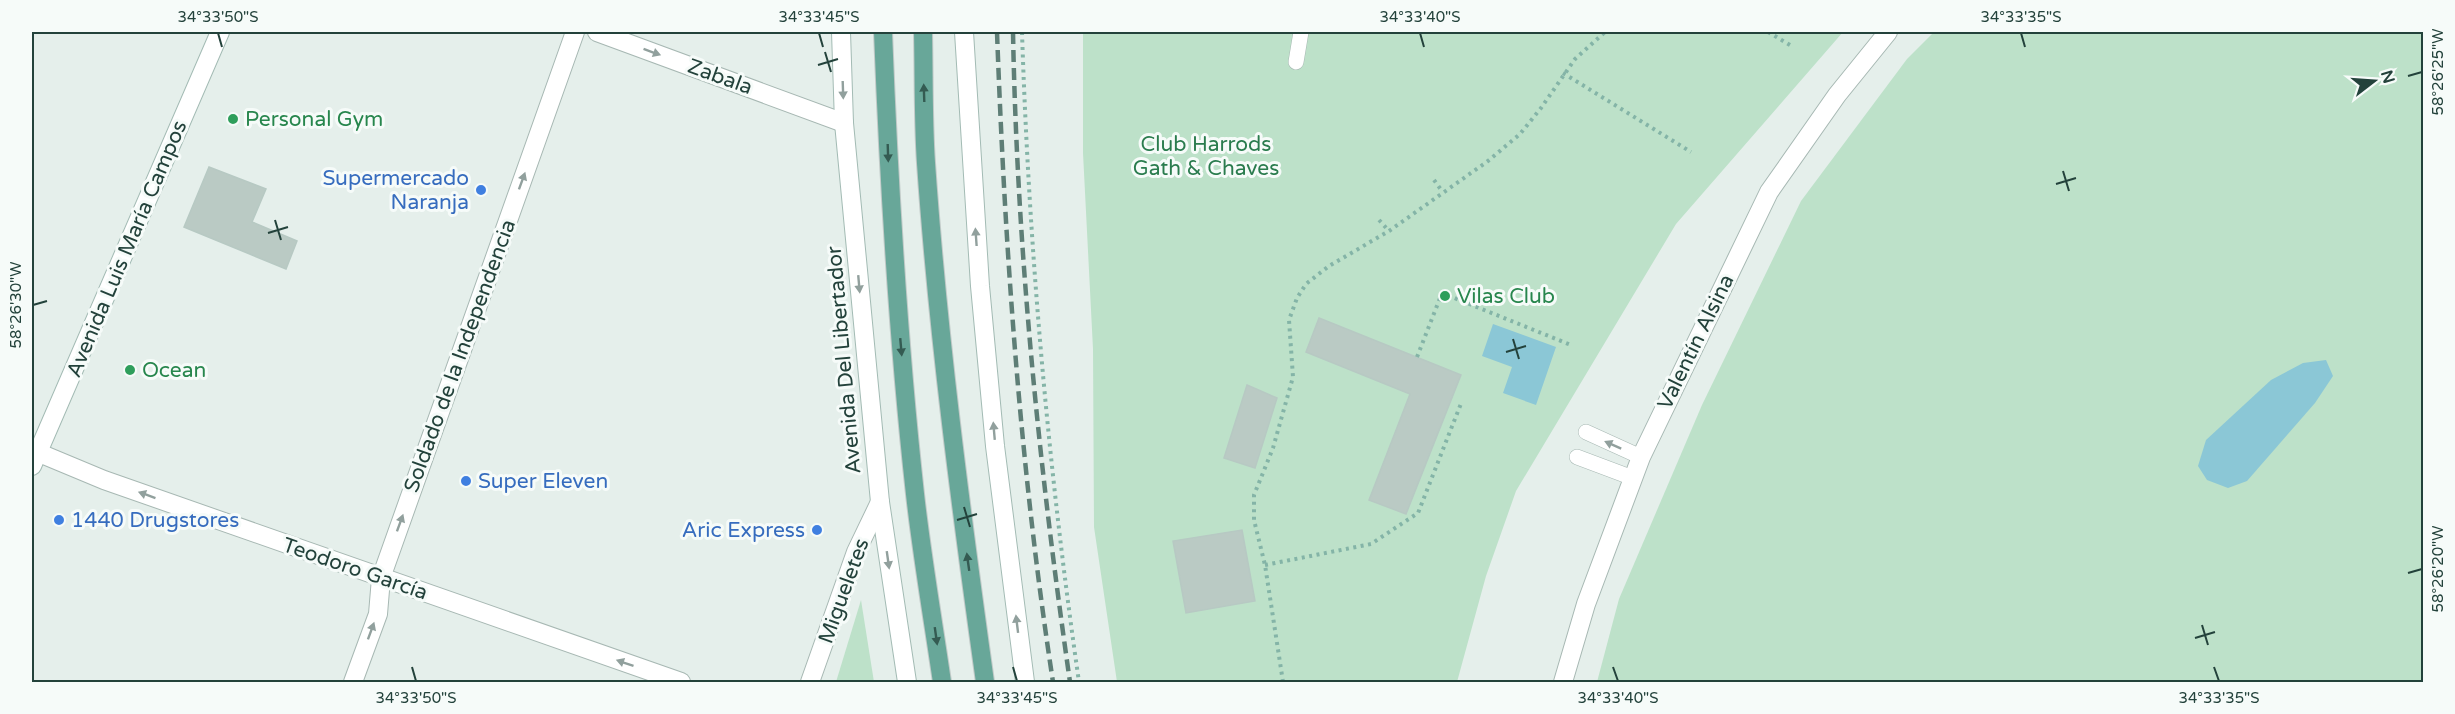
<svg xmlns="http://www.w3.org/2000/svg" width="2455" height="714" font-family="'Varela Round',sans-serif">
<rect width="100%" height="100%" fill="#e5efeb"/>
<!-- green -->
<g fill="#bde1c9">
<path d="M1083,32h760l-167,192 -160,267 -30,85 -29,106h-340l-23,-155 -1,-178 -10,-196z"/>
<path d="M1934,32h489v650h-826l22,-83 83,-194 99,-204 106,-142z"/>
<path d="M861,600l13,82h-38z"/>
</g>
<!-- water -->
<g fill="#8bc7d6">
<path d="M1493,324l63,23 -20,58 -33,-12 9,-26 -30,-11z"/>
<path d="M2326,360l7,16 -18,27 -68,78 -19,7 -21,-8 -9,-14 8,-26 65,-60 32,-17z"/>
</g>
<!-- building -->
<g fill="#bacac4" stroke="#b7c9c3" stroke-width="1.5">
<path d="M209,167l57,22 -14,33 45,19 -11,28 -102,-42z"/>
<path d="M1319,318l142,57 -55,139 -37,-14 41,-106 -104,-42z"/>
<path d="M1247,385l30,13 -22,70 -31,-10z"/>
<path d="M1242,530l13,71 -69,12 -13,-72z"/>
</g>
<g fill="none" stroke-linecap="round" stroke-linejoin="round">
<!-- service casing -->
<g stroke="#a7b8b3" stroke-width="16">
<g id="service">
<path d="M1296,62l5,-30"/>
<path d="M1586,432l55,25"/>
<path d="M1577,457l56,21"/>
</g>
</g>
<!-- minor casing -->
<g stroke="#a7b8b3" stroke-width="20">
<g id="minor">
<path d="M597,32l247,91"/>
<path d="M32,450l72,30 577,202"/>
<path d="M353,682l25,-68 3,-36 194,-546"/>
<path d="M810,682l46,-130 24,-50"/>
</g>
</g>
<!-- tertiary casing -->
<g stroke="#a7b8b3" stroke-width="20">
<path id="tertiary" d="M1563,682l23,-78 55,-147 128,-265 68,-97 51,-63"/>
</g>
<!-- secondary casing -->
<g stroke="#a3bbb4" stroke-width="20">
<g id="secondary">
<path d="M841,32l3,91 36,379 27,180"/>
<path d="M964,32l16,254 15,160 30,236"/>
<path d="M32,466l188,-434"/>
</g>
</g>
<!-- primary casing -->
<g stroke="#c1cac8" stroke-width="20">
<g id="primary">
<path d="M883,32c6,154 15,308 32,462 7,63 18,126 27,188"/>
<path d="M923,32c1,43 0,88 3,131 12,174 35,347 59,519"/>
</g>
</g>
<!-- path -->
<g stroke="#84b4a7" stroke-width="4" stroke-dasharray="3 4.5" stroke-linecap="butt">
<path d="M1022,32c7,217 26,435 57,650"/>
<path d="M1768,32l22,13"/>
<path d="M1563,73l128,79"/>
<path d="M1434,180l8,11"/>
<path d="M1379,220l10,11"/>
<path d="M1417,357l25,-64 129,52"/>
<path d="M1265,565l106,-21 47,-31 44,-112"/>
<path d="M1283,682l-18,-117 -11,-45v-25l19,-47 20,-71 -4,-57 8,-22 9,-14 23,-18 60,-35 99,-70 32,-27 21,-26 34,-49 30,-27"/>
</g>
<!-- service -->
<use href="#service" stroke="#fff" stroke-width="15"/>
<!-- minor -->
<use href="#minor" stroke="#fff" stroke-width="18"/>
<!-- tertiary -->
<use href="#tertiary" stroke="#fff" stroke-width="18"/>
<!-- secondary -->
<use href="#secondary" stroke="#fff" stroke-width="18"/>
<!-- primary -->
<use href="#primary" stroke="#68a799" stroke-width="18"/>
<!-- rail -->
<g stroke="#5e7e76" stroke-width="4.5" stroke-dasharray="12 6" stroke-linecap="butt">
<path d="M997,32c8,217 23,435 56,650"/>
<path d="M1013,32c4,217 26,435 57,650"/>
</g>
</g>
<!-- one-way arrows -->
<defs><path id="oneway-solid" d="M-6-.8H1V-3.2L6.5 0L1 3.2V.8H-6Z" transform="scale(1.5)"/></defs>
<g fill="#91a09d">
<use href="#oneway-solid" transform="translate(652 52) rotate(20)"/>
<use href="#oneway-solid" transform="translate(843 90) rotate(88)"/>
<use href="#oneway-solid" transform="translate(522 181) rotate(-70)"/>
<use href="#oneway-solid" transform="translate(976 237) rotate(-94)"/>
<use href="#oneway-solid" transform="translate(859 284) rotate(85)"/>
<use href="#oneway-solid" transform="translate(994 431) rotate(-95)"/>
<use href="#oneway-solid" transform="translate(1613 445) rotate(-156)"/>
<use href="#oneway-solid" transform="translate(147 495) rotate(-160)"/>
<use href="#oneway-solid" transform="translate(400 523) rotate(-70)"/>
<use href="#oneway-solid" transform="translate(888 560) rotate(82)"/>
<use href="#oneway-solid" transform="translate(1017 624) rotate(-97)"/>
<use href="#oneway-solid" transform="translate(371 631) rotate(-70)"/>
<use href="#oneway-solid" transform="translate(625 663) rotate(-161)"/>
</g>
<g fill="#345b52">
<use href="#oneway-solid" transform="translate(924 93) rotate(-92)"/>
<use href="#oneway-solid" transform="translate(888 153) rotate(88)"/>
<use href="#oneway-solid" transform="translate(901 347) rotate(85)"/>
<use href="#oneway-solid" transform="translate(968 562) rotate(-98)"/>
<use href="#oneway-solid" transform="translate(936 636) rotate(82)"/>
</g>
<!-- ticks -->
<path fill="none" stroke="#23423b" stroke-width="2" d="M218,33l4,14M819,33l4,14M1420,33l4,14M2021,33l4,14M825,52l6,20M818,65l20,-6M2408,76l14,-4M2063,171l6,20M2056,184l20,-6M275,220l6,20M268,233l20,-6M33,305l14,-4M1513,339l6,20M1506,352l20,-6M964,507l6,20M957,520l20,-6M2408,573l14,-4M2202,625l6,20M2195,638l20,-6M412,667l4,14M1013,667l4,14M1613,667l5,14M2214,667l5,14"/>
<!-- markers -->
<g fill="#2e9e5b" stroke="#f6fbf9" stroke-width="2">
<circle cx="233" cy="119" r="6"/>
<circle cx="1445" cy="296" r="6"/>
<circle cx="130" cy="370" r="6"/>
</g>
<g fill="#3f7fe0" stroke="#f6fbf9" stroke-width="2">
<circle cx="481" cy="190" r="6"/>
<circle cx="466" cy="481" r="6"/>
<circle cx="59" cy="520" r="6"/>
<circle cx="817" cy="530" r="6"/>
</g>
<g text-anchor="middle" dominant-baseline="central" stroke-width="6" stroke-linejoin="round" paint-order="stroke">
<!-- street labels -->
<g font-size="21" fill="#23423b" stroke="#f6fbf9">
<text transform="translate(720 77) rotate(20)">Zabala</text>
<text transform="translate(127 249) rotate(-67)">Avenida Luis María Campos</text>
<text transform="translate(1696 342) rotate(-64)">Valentín Alsina</text>
<text transform="translate(460 356) rotate(-70)">Soldado de la Independencia</text>
<text transform="translate(844 360) rotate(-95)">Avenida Del Libertador</text>
<text transform="translate(355 569) rotate(19)">Teodoro García</text>
<text transform="translate(844 591) rotate(-70)">Migueletes</text>
</g>
<!-- leisure labels -->
<g font-size="21" fill="#27864d" stroke="#f6fbf9" text-anchor="start">
<text x="245" y="119">Personal Gym</text>
<text x="1457" y="296">Vilas Club</text>
<text x="142" y="370">Ocean</text>
</g>
<!-- park labels -->
<g font-size="21" fill="#2a7c4e" stroke="#f6fbf9">
<text x="1206" y="144">Club Harrods<tspan x="1206" dy="24">Gath &amp; Chaves</tspan></text>
</g>
<!-- shop labels -->
<g font-size="21" fill="#366cbe" stroke="#f6fbf9" text-anchor="end">
<text x="469" y="178">Supermercado<tspan x="469" dy="24">Naranja</tspan></text>
<text x="478" y="481" text-anchor="start">Super Eleven</text>
<text x="71" y="520" text-anchor="start">1440 Drugstores</text>
<text x="805" y="530">Aric Express</text>
</g>
</g>
<!-- border -->
<rect width="2455" height="714" fill="none" stroke="#f6fbf9" stroke-width="66"/>
<!-- north arrow -->
<g transform="translate(2374 81) rotate(73)" stroke="#f6fbf9" stroke-width="4.5" paint-order="stroke">
<path d="M0-4.5L10 22L0 15L-10 22Z" fill="#23423b"/>
<text y="-9" font-size="16" font-weight="bold" text-anchor="middle" fill="#23423b">N</text>
</g>
<rect x="33" y="33" width="2389" height="648" fill="none" stroke="#23423b" stroke-width="2"/>
<g font-size="15" text-anchor="middle" fill="#23423b">
<text x="218" y="22">34°33'50"S</text>
<text x="819" y="22">34°33'45"S</text>
<text x="1420" y="22">34°33'40"S</text>
<text x="2021" y="22">34°33'35"S</text>
<text transform="translate(2438 72) rotate(-90)" y="5">58°26'25"W</text>
<text transform="translate(16 305) rotate(-90)" y="5">58°26'30"W</text>
<text transform="translate(2438 569) rotate(-90)" y="5">58°26'20"W</text>
<text x="416" y="703">34°33'50"S</text>
<text x="1017" y="703">34°33'45"S</text>
<text x="1618" y="703">34°33'40"S</text>
<text x="2219" y="703">34°33'35"S</text>
</g>
</svg>
